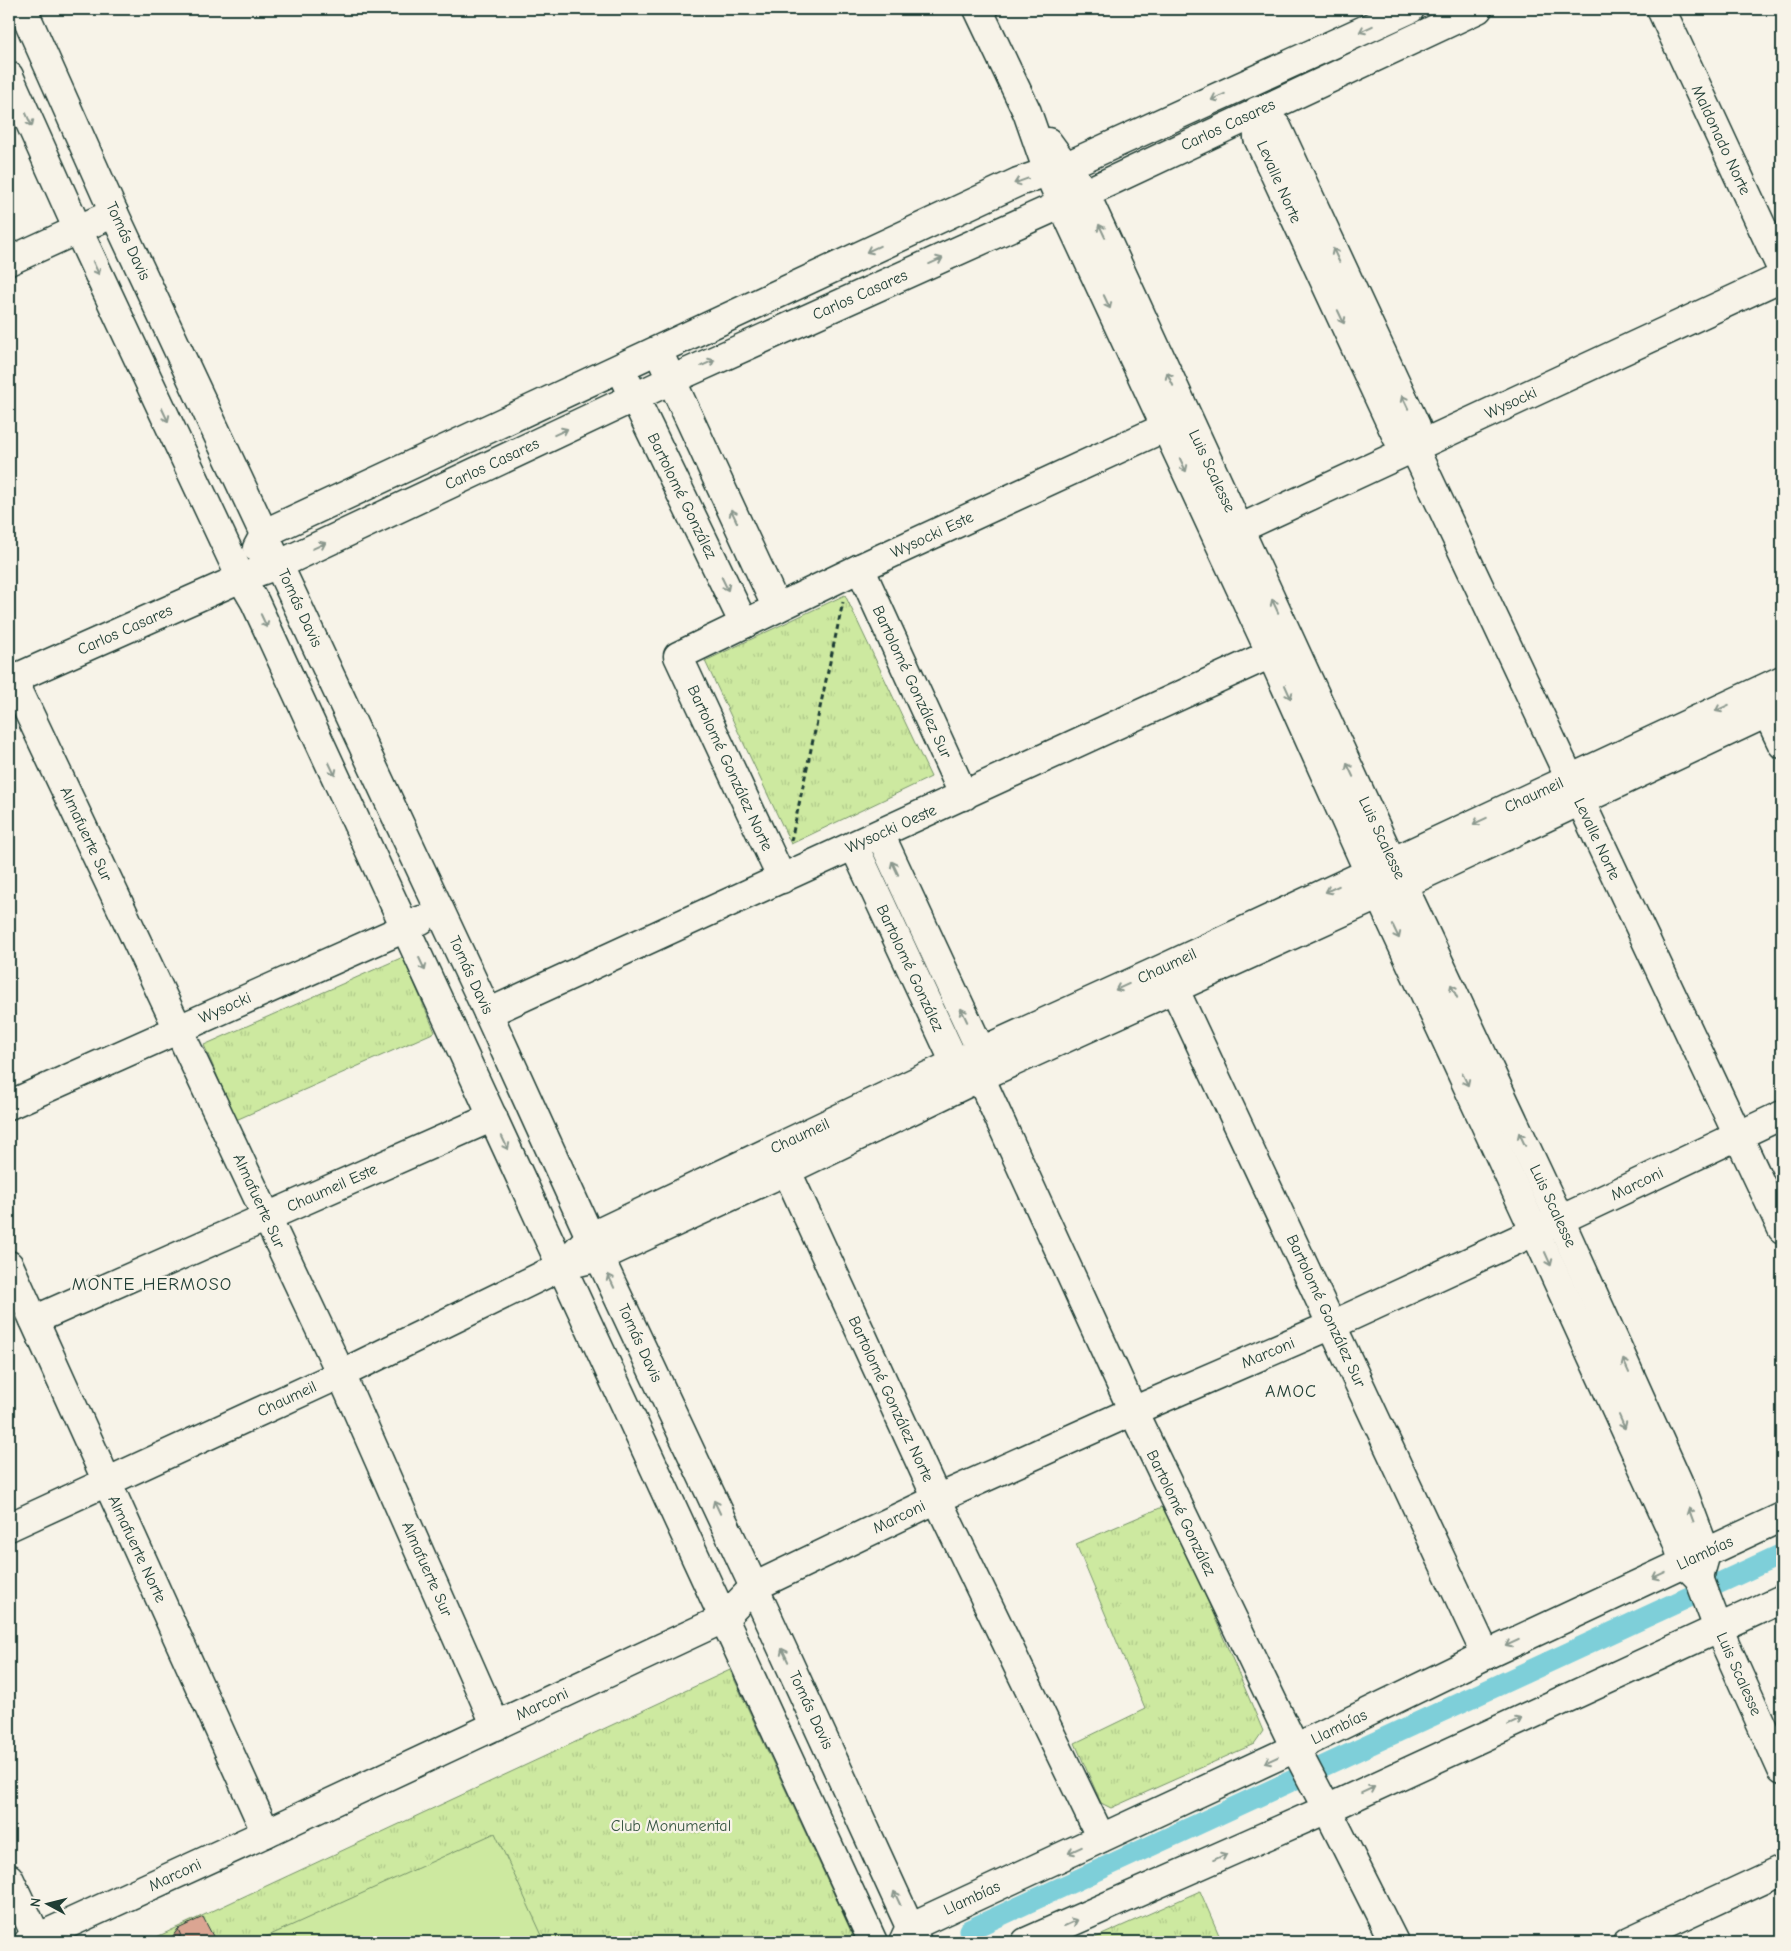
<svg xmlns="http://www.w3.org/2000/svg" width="1791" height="1951" font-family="'Comic Neue',sans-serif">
<defs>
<pattern id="grass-tufts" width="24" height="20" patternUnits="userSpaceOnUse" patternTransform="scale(1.25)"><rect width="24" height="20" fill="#cde9a0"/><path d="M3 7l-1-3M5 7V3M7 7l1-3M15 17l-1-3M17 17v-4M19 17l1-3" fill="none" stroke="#b0c98a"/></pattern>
</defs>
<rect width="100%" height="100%" fill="#f7f3e8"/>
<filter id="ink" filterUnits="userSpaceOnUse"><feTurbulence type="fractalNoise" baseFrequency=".02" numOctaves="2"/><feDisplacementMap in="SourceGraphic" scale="10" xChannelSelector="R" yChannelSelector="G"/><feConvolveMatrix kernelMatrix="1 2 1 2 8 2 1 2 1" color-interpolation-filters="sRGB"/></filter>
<g filter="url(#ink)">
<!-- grass -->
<g fill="url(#grass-tufts)" stroke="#76936a">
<path d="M845,595l86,182 -140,67 -86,-183z"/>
<path d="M403,957l32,75 -199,88 -32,-75z"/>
<path d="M1167,1505l96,226 -9,13 -143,64 -10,-5 -26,-60 70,-34 -69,-165z"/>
<path d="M730,1670l126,272h-710z"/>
<path d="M1200,1891l22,51h-136z"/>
</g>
<!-- pitch -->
<path fill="#cde9a0" stroke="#76936a" d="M495,1833l50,109h-290z"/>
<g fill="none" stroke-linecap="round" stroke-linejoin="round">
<!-- canal -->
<path stroke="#7ecfd9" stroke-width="21" d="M969,1930l813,-376"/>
<!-- minor casing -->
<g stroke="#1f3d34" stroke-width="31">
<g id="minor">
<path d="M23,9l91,204 374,800 102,224 164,350 163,355"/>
<path d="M978,9l49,103 21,60 14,32 209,450 108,241 156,337 141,308 8,23 15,15 19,50 64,142"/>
<path d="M1661,9l121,261"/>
<path d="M9,76l69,154 163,348 14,24 618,1340"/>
<path d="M1048,142l37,51 307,669 168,358 125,277 21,56 -7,25"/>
<path d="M9,261l105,-48"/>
<path d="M664,364l113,244"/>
<path d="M626,380l118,244"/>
<path d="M1414,448l-17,-11 -139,-299 -1,-27 20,16 139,299 -2,22 368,781"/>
<path d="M1239,529l543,-252"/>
<path d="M257,548l8,-15 753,-351 55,-19 337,-154"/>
<path d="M860,568l104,228"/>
<path d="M13,679l328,695 155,352"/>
<path d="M1782,680l-618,288 -209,95 -365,174 -28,29 38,-9 186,-86 194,-94 424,-193 378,-178"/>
<path d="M9,681l232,-103 39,-14 391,-184 391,-176 416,-195"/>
<path d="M1760,698l22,46"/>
<path d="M880,834l101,217 -1,26 153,334 162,337 32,61 67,133"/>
<path d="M854,846l101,217 15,9"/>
<path d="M782,879l-104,-223 182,-88 321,-148"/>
<path d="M1167,973l319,682"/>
<path d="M488,1013l798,-366"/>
<path d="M9,1105l396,-177 16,-8"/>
<path d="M779,1154l158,345 164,339"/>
<path d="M9,1265l257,568"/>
<path d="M34,1320l459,-203"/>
<path d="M9,1527l332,-153 221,-108"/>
<path d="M9,1878l30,64"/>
<path d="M28,1942l238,-109 457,-214 31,-32 183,-88 196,-88 199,-86 228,-105 222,-105"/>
<path d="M903,1942l7,-15 385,-179 191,-93 296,-138"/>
<path d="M1026,1942l301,-133 455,-210"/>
<path d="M1627,1942l155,-72"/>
</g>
</g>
<!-- path -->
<path stroke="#1f3d34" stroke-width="3" stroke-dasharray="5 4" stroke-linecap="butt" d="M791,841l52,-239"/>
<!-- minor -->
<use href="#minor" stroke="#f7f3e8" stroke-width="28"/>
</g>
<!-- wall -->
<path fill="#bc8e7e" stroke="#1f3d34" d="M178,1929l38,13 -47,-1z"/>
<!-- building -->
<path fill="#dba592" stroke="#1f3d34" d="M203,1917l13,25h-48l13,-6 -3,-7z"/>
<!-- one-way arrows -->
<defs><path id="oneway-shaft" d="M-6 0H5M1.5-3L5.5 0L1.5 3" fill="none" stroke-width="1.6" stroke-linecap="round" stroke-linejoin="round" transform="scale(1.25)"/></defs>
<g stroke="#8b988e">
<use href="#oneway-shaft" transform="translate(1366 29) rotate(155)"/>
<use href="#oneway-shaft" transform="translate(1218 97) rotate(155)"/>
<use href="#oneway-shaft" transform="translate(29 120) rotate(66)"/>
<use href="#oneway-shaft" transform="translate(1021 181) rotate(160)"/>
<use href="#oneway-shaft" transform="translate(1102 231) rotate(-115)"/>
<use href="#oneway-shaft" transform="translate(873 249) rotate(155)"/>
<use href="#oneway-shaft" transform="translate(1336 255) rotate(-115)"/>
<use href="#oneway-shaft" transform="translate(936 261) rotate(-24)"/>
<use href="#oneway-shaft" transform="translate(96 268) rotate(65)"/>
<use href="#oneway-shaft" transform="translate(1107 302) rotate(65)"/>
<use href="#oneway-shaft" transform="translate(1341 317) rotate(65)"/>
<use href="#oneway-shaft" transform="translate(708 363) rotate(-24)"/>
<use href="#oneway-shaft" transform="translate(1170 379) rotate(-115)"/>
<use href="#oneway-shaft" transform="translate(1405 402) rotate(-115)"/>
<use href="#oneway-shaft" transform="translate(165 415) rotate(65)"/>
<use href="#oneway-shaft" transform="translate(561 432) rotate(-25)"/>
<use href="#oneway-shaft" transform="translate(1183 465) rotate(65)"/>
<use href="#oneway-shaft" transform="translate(734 516) rotate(-115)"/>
<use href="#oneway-shaft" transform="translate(319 546) rotate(-25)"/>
<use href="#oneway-shaft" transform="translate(725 584) rotate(64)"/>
<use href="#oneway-shaft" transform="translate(1275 606) rotate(-115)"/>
<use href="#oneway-shaft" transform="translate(264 621) rotate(65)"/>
<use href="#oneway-shaft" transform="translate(1288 692) rotate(66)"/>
<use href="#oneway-shaft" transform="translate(1722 708) rotate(155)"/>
<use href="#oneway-shaft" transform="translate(332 769) rotate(65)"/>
<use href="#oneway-shaft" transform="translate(1350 770) rotate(-115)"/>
<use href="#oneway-shaft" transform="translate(1480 821) rotate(155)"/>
<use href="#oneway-shaft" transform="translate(895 868) rotate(-115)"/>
<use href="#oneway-shaft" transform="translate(1332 889) rotate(155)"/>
<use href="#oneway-shaft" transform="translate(1396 932) rotate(65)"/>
<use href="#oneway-shaft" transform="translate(422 964) rotate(65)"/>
<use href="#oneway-shaft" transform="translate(1122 987) rotate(156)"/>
<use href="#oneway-shaft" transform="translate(1454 991) rotate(-115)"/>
<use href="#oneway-shaft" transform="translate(964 1015) rotate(-115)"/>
<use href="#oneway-shaft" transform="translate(1465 1079) rotate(65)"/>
<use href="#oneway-shaft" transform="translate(1522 1139) rotate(-115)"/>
<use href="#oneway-shaft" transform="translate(505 1143) rotate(65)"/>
<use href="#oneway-shaft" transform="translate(1548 1259) rotate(66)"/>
<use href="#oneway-shaft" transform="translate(611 1281) rotate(-115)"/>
<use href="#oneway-shaft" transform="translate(1626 1366) rotate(-114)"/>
<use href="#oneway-shaft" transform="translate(1622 1422) rotate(66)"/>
<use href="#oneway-shaft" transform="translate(717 1507) rotate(-115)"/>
<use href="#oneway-shaft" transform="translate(1691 1515) rotate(-110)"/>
<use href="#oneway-shaft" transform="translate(1659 1575) rotate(155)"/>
<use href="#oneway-shaft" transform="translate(1512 1643) rotate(155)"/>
<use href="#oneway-shaft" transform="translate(785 1655) rotate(-115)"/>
<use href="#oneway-shaft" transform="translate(1515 1722) rotate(-25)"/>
<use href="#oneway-shaft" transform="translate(1271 1760) rotate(155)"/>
<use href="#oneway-shaft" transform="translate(1368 1790) rotate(-25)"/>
<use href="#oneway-shaft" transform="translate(1075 1850) rotate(155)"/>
<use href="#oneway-shaft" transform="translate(1220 1857) rotate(-24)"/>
<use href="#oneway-shaft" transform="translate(897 1898) rotate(-115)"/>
<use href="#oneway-shaft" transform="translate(1071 1923) rotate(-24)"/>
</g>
</g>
<g text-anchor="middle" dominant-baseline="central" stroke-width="4.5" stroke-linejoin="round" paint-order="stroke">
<!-- street labels -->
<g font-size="16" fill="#1f3d34" stroke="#f7f3e8">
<text transform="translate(1228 125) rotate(-25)">Carlos Casares</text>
<text transform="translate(1721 140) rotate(65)">Maldonado Norte</text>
<text transform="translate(1279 182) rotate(66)">Levalle Norte</text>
<text transform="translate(128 241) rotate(65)">Tomás Davis</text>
<text transform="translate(860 295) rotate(-24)">Carlos Casares</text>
<text transform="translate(1511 403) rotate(-25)">Wysocki</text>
<text transform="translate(492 464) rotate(-25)">Carlos Casares</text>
<text transform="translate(1212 471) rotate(65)">Luis Scalesse</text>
<text transform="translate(682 496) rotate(64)">Bartolomé González</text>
<text transform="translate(932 535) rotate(-25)">Wysocki Este</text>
<text transform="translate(300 608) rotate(65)">Tomás Davis</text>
<text transform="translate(125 630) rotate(-24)">Carlos Casares</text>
<text transform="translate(912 682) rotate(65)">Bartolomé González Sur</text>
<text transform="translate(730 768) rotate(65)">Bartolomé González Norte</text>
<text transform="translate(1534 795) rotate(-25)">Chaumeil</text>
<text transform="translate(891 829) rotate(-24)">Wysocki Oeste</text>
<text transform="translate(86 834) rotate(65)">Almafuerte Sur</text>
<text transform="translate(1382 838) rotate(65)">Luis Scalesse</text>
<text transform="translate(1597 839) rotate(65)">Levalle Norte</text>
<text transform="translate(1167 966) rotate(-25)">Chaumeil</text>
<text transform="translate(910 968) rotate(65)">Bartolomé González</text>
<text transform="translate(471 975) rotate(65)">Tomás Davis</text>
<text transform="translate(225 1008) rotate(-24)">Wysocki</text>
<text transform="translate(800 1136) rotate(-25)">Chaumeil</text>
<text transform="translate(1637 1184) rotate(-26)">Marconi</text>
<text transform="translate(332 1188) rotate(-24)">Chaumeil Este</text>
<text transform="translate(259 1201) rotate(65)">Almafuerte Sur</text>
<text transform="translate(1553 1206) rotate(65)">Luis Scalesse</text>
<text transform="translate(1326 1311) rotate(65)">Bartolomé González Sur</text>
<text transform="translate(640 1343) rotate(65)">Tomás Davis</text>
<text transform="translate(1268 1353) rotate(-23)">Marconi</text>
<text transform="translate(287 1399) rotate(-25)">Chaumeil</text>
<text transform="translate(891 1399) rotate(65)">Bartolomé González Norte</text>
<text transform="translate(1181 1513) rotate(64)">Bartolomé González</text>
<text transform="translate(899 1517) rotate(-26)">Marconi</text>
<text transform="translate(137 1549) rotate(65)">Almafuerte Norte</text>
<text transform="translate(1705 1553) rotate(-25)">Llambías</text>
<text transform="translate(427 1569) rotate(66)">Almafuerte Sur</text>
<text transform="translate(1739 1674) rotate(66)">Luis Scalesse</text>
<text transform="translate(542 1704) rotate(-25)">Marconi</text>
<text transform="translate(811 1710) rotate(65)">Tomás Davis</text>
<text transform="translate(1339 1727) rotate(-26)">Llambías</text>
<text transform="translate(175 1875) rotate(-25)">Marconi</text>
<text transform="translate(972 1898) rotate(-25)">Llambías</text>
</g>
<!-- park labels -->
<g font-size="16" fill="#395744" stroke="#f7f3e8">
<text x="671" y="1826">Club Monumental</text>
</g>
<!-- neighbourhood labels -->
<g font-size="18" letter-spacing="1" fill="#1f3d34" stroke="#f7f3e8">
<text x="152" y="1284">MONTE HERMOSO</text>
<text x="1291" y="1391">AMOC</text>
</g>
</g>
<!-- margin -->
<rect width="1791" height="1951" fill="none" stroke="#f7f3e8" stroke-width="30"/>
<rect x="15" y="15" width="1761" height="1921" fill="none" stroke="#1f3d34" stroke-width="2" filter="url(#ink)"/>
<!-- north arrow -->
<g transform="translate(48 1904) rotate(277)" stroke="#f7f3e8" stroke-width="4" paint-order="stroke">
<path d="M0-4L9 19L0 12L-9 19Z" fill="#1f3d34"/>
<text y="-8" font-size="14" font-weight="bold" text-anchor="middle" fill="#1f3d34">N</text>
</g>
</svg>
